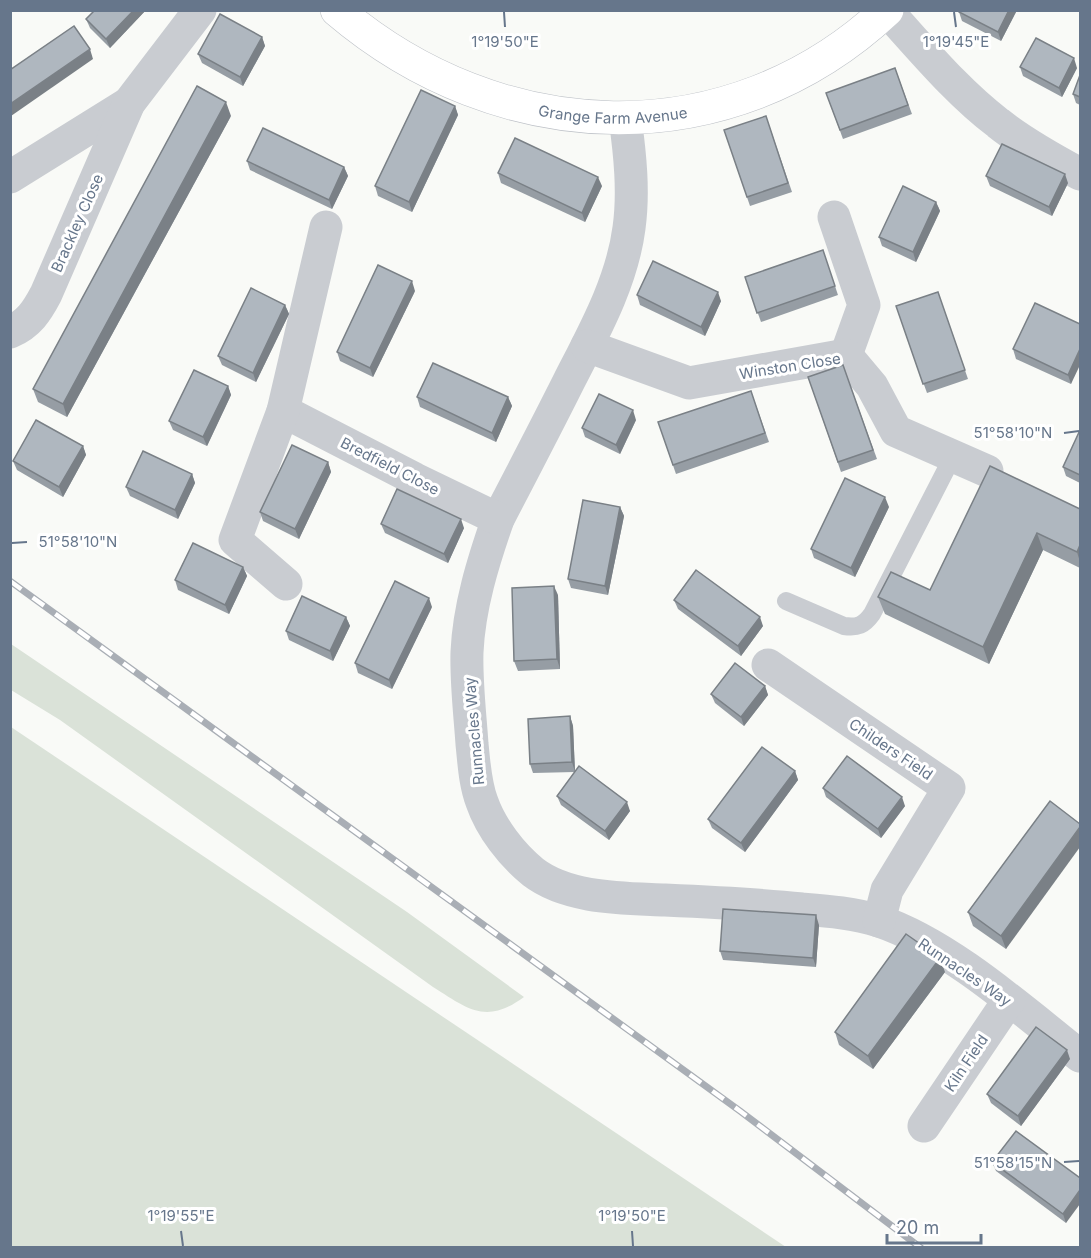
<svg xmlns="http://www.w3.org/2000/svg" width="1091" height="1258" font-family="Inter,sans-serif">
<rect width="100%" height="100%" fill="#f9faf7"/>
<!-- green -->
<g fill="#dae2d8">
<path d="M11,644l396,268 117,85c-38,28 -56,12 -91,-10l-373,-267 -49,-30z"/>
<path d="M11,727l775,520h-775z"/>
</g>
<g fill="none" stroke-linecap="round" stroke-linejoin="round">
<!-- secondary casing -->
<g stroke="#bdc1c7" stroke-width="34">
<g id="secondary">
<path id="s1" d="M337,10c162,138 391,149 550,0"/>
</g>
</g>
<!-- lane -->
<path stroke="#c9ccd1" stroke-width="18" d="M786,601l58,25c14,2 20,-1 28,-12l81,-158"/>
<!-- street -->
<g stroke="#c9ccd1" stroke-width="33">
<path d="M887,11c35,38 69,80 111,112 25,20 54,36 82,51"/>
<path d="M625,118c5,36 9,74 4,110 -7,54 -35,104 -60,153 -23,46 -47,92 -71,138 -15,43 -29,88 -31,133 -1,30 3,62 5,92 2,19 3,40 10,58 9,26 30,53 51,70 35,27 91,26 132,28 46,2 91,4 137,9 25,2 52,4 77,12 69,23 144,90 201,135"/>
<path d="M10,177l119,-74"/>
<path d="M834,217l30,88 -18,50"/>
<path d="M10,332c19,-8 27,-21 36,-38l83,-191 71,-93"/>
<path d="M587,346l102,37 157,-28 26,31 24,45 91,40"/>
<path d="M283,411l132,68 83,40"/>
<path d="M286,584l-51,-44 48,-129 43,-184"/>
<path d="M768,665l181,123 -62,102 -8,31"/>
<path d="M924,1126l85,-126"/>
</g>
<!-- secondary -->
<use href="#secondary" stroke="#fff" stroke-width="33"/>
<!-- rail casing -->
<g stroke="#a9aeb5" stroke-width="7">
<path id="rail" d="M10,581l730,530 181,137"/>
</g>
<!-- rail -->
<use href="#rail" stroke="#fff" stroke-width="4.5" stroke-dasharray="14" stroke-linecap="butt"/>
</g>
<!-- wall -->
<g fill="#969da4">
<path d="M146,10l-36,38 -20,-20 -4,-9z"/>
<path d="M960,10h56v2l-15,29 -39,-20 -3,-9z"/>
<path d="M262,37l3,9 -22,40 -41,-23 -4,-9z"/>
<path d="M1020,67l57,1 -15,29 -39,-21z"/>
<path d="M895,68l17,46 -69,25 -17,-46z"/>
<path d="M1080,75v30l-4,-2 -3,-9z"/>
<path d="M455,106l3,9 -46,97 -34,-16 -3,-10z"/>
<path d="M231,116l-164,301 -29,-15 -5,-13z"/>
<path d="M766,116l26,76 -42,14 -26,-76z"/>
<path d="M247,161l97,6 4,9 -16,33 -82,-39z"/>
<path d="M498,173l104,13 -17,36 -84,-39z"/>
<path d="M986,176l82,7 -16,33 -62,-30z"/>
<path d="M936,202l4,9 -24,51 -34,-16 -3,-9z"/>
<path d="M823,250l15,45 -77,27 -16,-45z"/>
<path d="M415,291l-42,86 -33,-16 -3,-9z"/>
<path d="M938,292l30,87 -41,14 -31,-87z"/>
<path d="M637,295l84,6 -16,35 -65,-31z"/>
<path d="M285,305l4,9 -33,68 -34,-17 -4,-9z"/>
<path d="M1080,324l-9,60 -55,-25 -3,-10z"/>
<path d="M843,365l34,94 -36,13 -33,-95z"/>
<path d="M228,386l3,9 -24,51 -34,-16 -4,-9z"/>
<path d="M751,391l18,51 -93,32 -18,-52z"/>
<path d="M417,397h91l4,9 -16,36 -76,-35z"/>
<path d="M636,420l-16,34 -35,-17 -3,-9z"/>
<path d="M1080,430v53l-14,-7 -3,-9z"/>
<path d="M83,446l3,9 -23,42 -46,-27 -4,-9z"/>
<path d="M328,462l3,10 -32,67 -36,-18 -3,-9z"/>
<path d="M192,474l3,9 -17,36 -48,-23 -4,-9z"/>
<path d="M620,507l4,9 -16,79 -37,-7 -3,-9z"/>
<path d="M889,507l-34,70 -41,-19 -3,-9z"/>
<path d="M1080,509v59l-37,-18 -54,114 -104,-50 -7,-17 52,-7z"/>
<path d="M381,524l83,4 -16,35 -63,-30z"/>
<path d="M243,567l4,9 -18,38 -51,-24 -3,-10z"/>
<path d="M558,595l2,74 -42,2 -4,-10z"/>
<path d="M674,600l89,26 -22,30 -63,-47z"/>
<path d="M432,607l-40,82 -34,-16 -3,-10z"/>
<path d="M346,617l4,9 -17,35 -44,-21 -3,-9z"/>
<path d="M765,686l3,9 -24,31 -29,-23 -4,-9z"/>
<path d="M570,716l3,10 2,46 55,39 -21,29 -48,-35 -4,-9 18,-24 -42,1 -3,-9z"/>
<path d="M795,771l3,9 -53,72 -33,-24 -4,-9z"/>
<path d="M823,788l82,18 -24,32 -55,-41z"/>
<path d="M1050,801l-44,148 -33,-23 -5,-14z"/>
<path d="M819,925l-3,42 -93,-7 -3,-9z"/>
<path d="M945,972l-72,97 -34,-24 -4,-13z"/>
<path d="M1070,1059l-49,67 -30,-23 -4,-9z"/>
<path d="M992,1162l88,16 -14,45 -70,-52z"/>
</g>
<!-- shaded-wall -->
<g fill="#7a8086">
<path d="M134,10h12l-36,38 -4,-9z"/>
<path d="M1009,10h7v2l-15,29 -3,-9z"/>
<path d="M262,37l3,9 -22,40 -3,-9z"/>
<path d="M90,49l3,10 -82,57 -1,-12z"/>
<path d="M1074,58l3,10 -15,29 -3,-9z"/>
<path d="M226,102l5,14 -164,301 -4,-13z"/>
<path d="M455,106l3,9 -46,97 -3,-10z"/>
<path d="M344,167l4,9 -16,33 -3,-9z"/>
<path d="M1065,174l3,9 -16,33 -3,-9z"/>
<path d="M598,177l4,9 -17,36 -3,-9z"/>
<path d="M936,202l4,9 -24,51 -3,-10z"/>
<path d="M412,281l3,10 -42,86 -3,-9z"/>
<path d="M718,292l3,9 -16,35 -4,-9z"/>
<path d="M285,305l4,9 -33,68 -3,-9z"/>
<path d="M1080,349v16l-9,19 -3,-9z"/>
<path d="M228,386l3,9 -24,51 -4,-9z"/>
<path d="M508,397l4,9 -16,36 -4,-9z"/>
<path d="M633,410l3,10 -16,34 -4,-9z"/>
<path d="M83,446l3,9 -23,42 -4,-10z"/>
<path d="M328,462l3,10 -32,67 -4,-10z"/>
<path d="M192,474l3,9 -17,36 -3,-9z"/>
<path d="M885,497l4,10 -34,70 -4,-9z"/>
<path d="M620,507l4,9 -16,79 -3,-9z"/>
<path d="M461,519l3,9 -16,35 -4,-9z"/>
<path d="M1037,533l6,17 -54,114 -6,-17z"/>
<path d="M1080,545v17l-3,-10z"/>
<path d="M243,567l4,9 -18,38 -4,-9z"/>
<path d="M554,586l4,9 2,74 -3,-10z"/>
<path d="M429,598l3,9 -40,82 -3,-9z"/>
<path d="M346,617l4,9 -17,35 -3,-10z"/>
<path d="M760,617l3,9 -22,30 -3,-10z"/>
<path d="M765,686l3,9 -24,31 -3,-9z"/>
<path d="M570,716l3,10 2,46 -3,-10z"/>
<path d="M795,771l3,9 -53,72 -4,-9z"/>
<path d="M902,797l3,9 -24,32 -3,-9z"/>
<path d="M627,802l3,9 -21,29 -4,-9z"/>
<path d="M1080,827v20l-74,102 -5,-13z"/>
<path d="M816,915l3,10 -3,42 -3,-9z"/>
<path d="M940,958l5,14 -72,97 -5,-13z"/>
<path d="M1067,1050l3,9 -49,67 -3,-10z"/>
<path d="M1080,1190v14l-14,19 -3,-9z"/>
</g>
<!-- building -->
<g fill="#afb7bf" stroke="#7a8086" stroke-width="1.5">
<path d="M95,10h39l-28,29 -20,-20z"/>
<path d="M960,10h49l-11,22 -39,-20z"/>
<path d="M220,14l42,23 -22,40 -42,-23z"/>
<path d="M74,26l16,23 -80,55v-34z"/>
<path d="M1036,38l38,20 -15,30 -39,-21z"/>
<path d="M895,68l13,37 -68,25 -14,-37z"/>
<path d="M1080,75v22l-7,-3z"/>
<path d="M197,86l29,16 -163,302 -30,-15z"/>
<path d="M421,90l34,16 -46,96 -34,-16z"/>
<path d="M766,116l22,67 -41,14 -23,-67z"/>
<path d="M263,128l81,39 -15,33 -82,-39z"/>
<path d="M515,138l83,39 -16,36 -84,-40z"/>
<path d="M1002,144l63,30 -16,33 -63,-31z"/>
<path d="M903,186l33,16 -23,50 -34,-15z"/>
<path d="M823,250l12,36 -78,27 -12,-36z"/>
<path d="M653,261l65,31 -17,35 -64,-32z"/>
<path d="M378,265l34,16 -42,87 -33,-16z"/>
<path d="M251,288l34,17 -32,68 -35,-17z"/>
<path d="M938,292l27,78 -42,14 -27,-78z"/>
<path d="M1035,303l45,21v25l-12,26 -55,-26z"/>
<path d="M433,363l75,34 -16,36 -75,-36z"/>
<path d="M843,365l30,85 -35,12 -30,-85z"/>
<path d="M194,370l34,16 -25,51 -34,-16z"/>
<path d="M751,391l14,42 -92,32 -15,-43z"/>
<path d="M599,394l34,16 -17,35 -34,-17z"/>
<path d="M36,420l47,26 -24,41 -46,-26z"/>
<path d="M1080,430v45l-17,-8z"/>
<path d="M292,445l36,17 -33,67 -35,-17z"/>
<path d="M143,451l49,23 -17,36 -49,-23z"/>
<path d="M990,466l90,43v36l-3,7 -40,-19 -54,114 -105,-50 13,-25 39,18z"/>
<path d="M845,478l40,19 -34,71 -40,-19z"/>
<path d="M397,489l64,30 -17,35 -63,-30z"/>
<path d="M583,500l37,7 -15,79 -37,-7z"/>
<path d="M193,543l50,24 -18,38 -50,-25z"/>
<path d="M696,570l64,47 -22,29 -64,-46z"/>
<path d="M395,581l34,17 -40,82 -34,-17z"/>
<path d="M554,586l3,73 -43,2 -2,-73z"/>
<path d="M302,596l44,21 -16,34 -44,-20z"/>
<path d="M735,663l30,23 -24,31 -30,-23z"/>
<path d="M570,716l2,46 -42,2 -2,-45z"/>
<path d="M762,747l33,24 -54,72 -33,-24z"/>
<path d="M847,756l55,41 -24,32 -55,-41z"/>
<path d="M579,766l48,36 -22,29 -48,-35z"/>
<path d="M1050,801l30,23v3l-79,109 -33,-24z"/>
<path d="M723,909l93,6 -3,43 -93,-7z"/>
<path d="M906,934l34,24 -72,98 -33,-24z"/>
<path d="M1036,1027l31,23 -49,66 -31,-22z"/>
<path d="M1016,1131l64,47v12l-17,24 -71,-52z"/>
</g>
<!-- ticks -->
<path fill="none" stroke="#66768b" stroke-width="2" d="M504,12l1,15M954,12l2,15M1064,433l15,-2M12,543l15,-1M1064,1162l15,-1M181,1231l2,15M632,1231l1,15"/>
<g text-anchor="middle" dominant-baseline="central" stroke-width="6" stroke-linejoin="round" paint-order="stroke">
<!-- street labels -->
<g font-size="15" fill="#66768b" stroke="#fff">
<text stroke="none"><textPath href="#s1" startOffset="302">Grange Farm Avenue</textPath></text>
<text transform="translate(77 223) rotate(-66)">Brackley Close</text>
<text transform="translate(790 366) rotate(-9)">Winston Close</text>
<text transform="translate(390 466) rotate(27)">Bredfield Close</text>
<text transform="translate(474 731) rotate(-95)">Runnacles Way</text>
<text transform="translate(891 749) rotate(34)">Childers Field</text>
<text transform="translate(965 972) rotate(34)">Runnacles Way</text>
<text transform="translate(966 1063) rotate(-56)">Kiln Field</text>
</g>
</g>
<g font-size="15" text-anchor="middle" fill="#66768b" stroke="#fff" stroke-width="6" stroke-linejoin="round" paint-order="stroke">
<text x="505" y="47">1°19'50"E</text>
<text x="956" y="47">1°19'45"E</text>
<text x="1013" y="438">51°58'10"N</text>
<text x="78" y="547">51°58'10"N</text>
<text x="1013" y="1168">51°58'15"N</text>
<text x="181" y="1221">1°19'55"E</text>
<text x="632" y="1221">1°19'50"E</text>
</g>
<!-- border -->
<rect width="1091" height="1258" fill="none" stroke="#66768b" stroke-width="24"/>
<!-- scale -->
<path d="M887 1234v9h94v-9" fill="none" stroke="#66768b" stroke-width="3"/>
<text x="896" y="1234" font-size="18" fill="#66768b" stroke="#ffffff" stroke-width="4.5" paint-order="stroke">20 m</text>
</svg>
